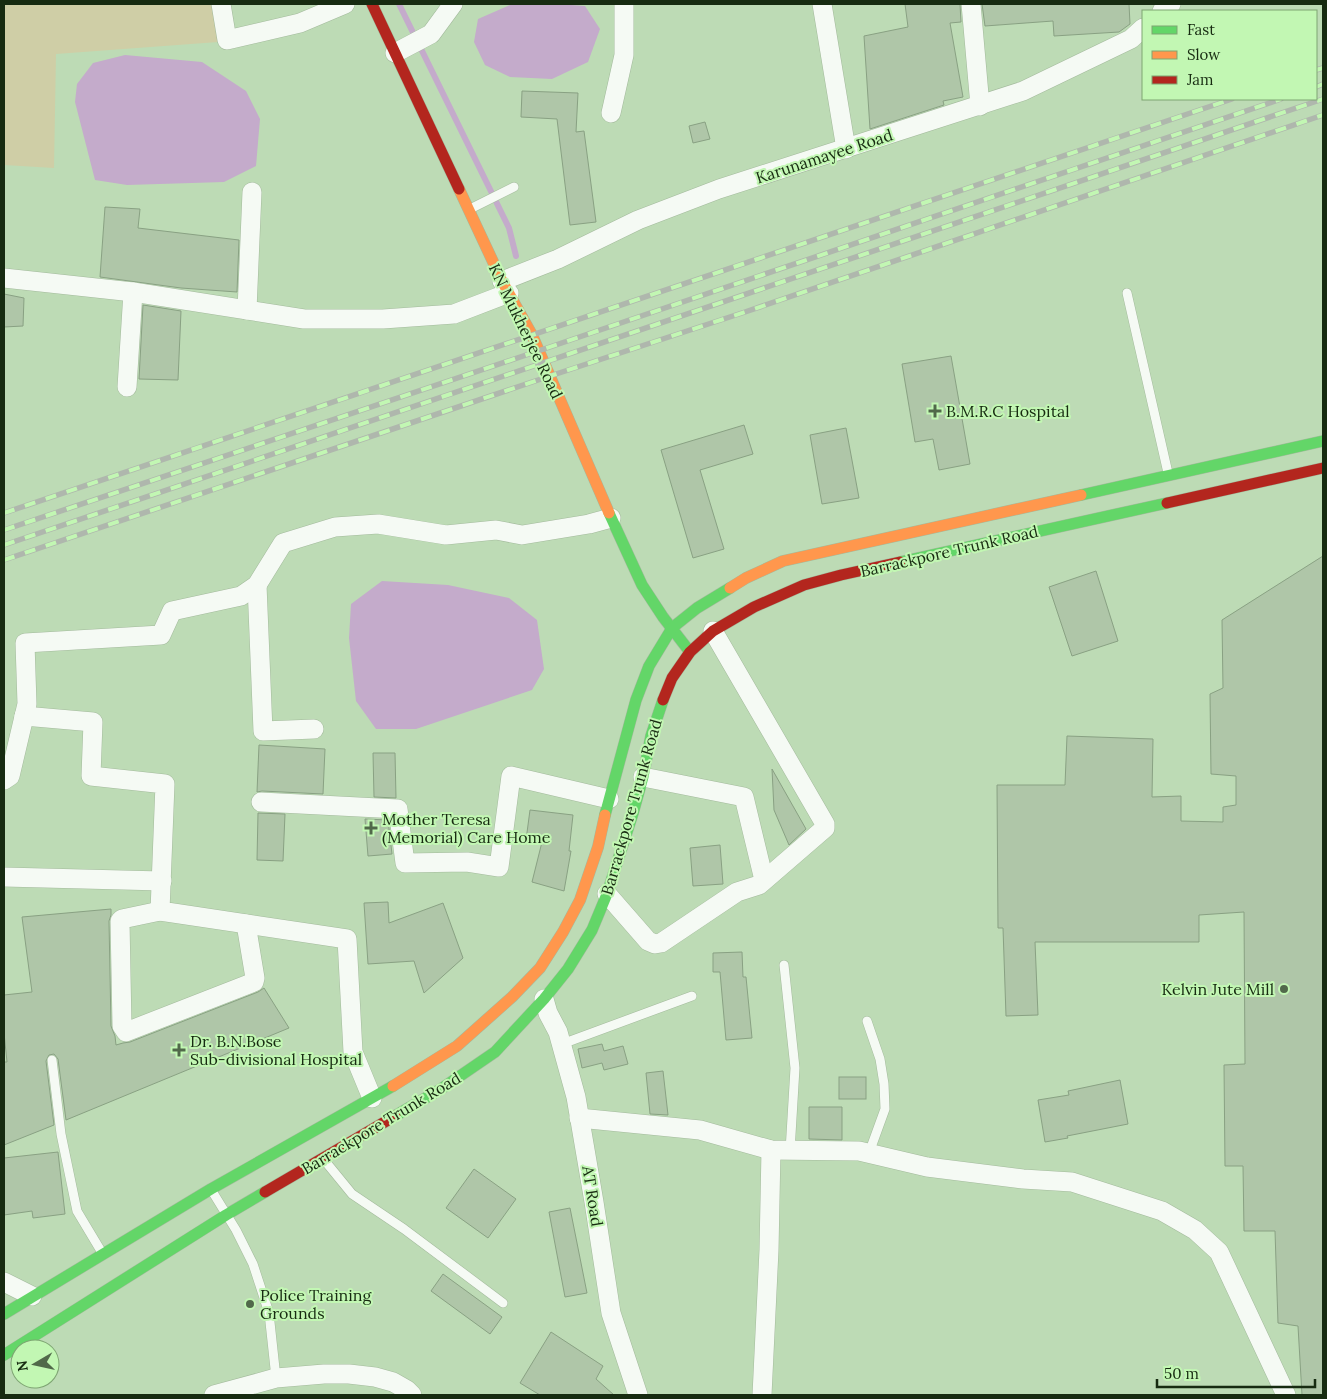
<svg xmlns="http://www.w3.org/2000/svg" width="1327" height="1399" font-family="Lora,serif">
<rect width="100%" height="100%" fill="#bddbb5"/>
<!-- green -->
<path fill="#cfcea6" d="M4,4h209l5,38 -162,12 -2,114 -50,-3z"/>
<!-- water -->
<g fill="#c4abcb">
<path d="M536,4h22l27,2 15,23 -12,33 -36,17 -42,-2 -25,-12 -11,-23 4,-23 32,-14z"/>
<path d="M125,55l77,7 44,29 14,28 -4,47 -32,16 -97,3 -32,-5 -20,-78 2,-18 16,-21z"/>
<path d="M382,581l66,4 61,13 28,22 7,49 -12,21 -116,39h-40l-20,-28 -7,-63 2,-34z"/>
</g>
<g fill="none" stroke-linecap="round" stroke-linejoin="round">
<!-- stream -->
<path stroke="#c4abcb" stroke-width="6" d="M399,4l110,224 7,28"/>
</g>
<!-- building -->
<g fill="#afc6a8" stroke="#89a183">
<path d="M905,4h55l1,18 -11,1 13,74 -20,4 1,4 -74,24 -6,-93 44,-9z"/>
<path d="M982,4h147l1,20 -11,8 -65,4 -1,-15 -68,5z"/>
<path d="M522,91l56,2 -2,39 8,-1 12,91 -26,3 -13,-106 -36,-2z"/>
<path d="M705,122l5,17 -17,4 -4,-17z"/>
<path d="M105,207l35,2 -2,19 101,12 -2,52 -56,-4 -81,-11z"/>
<path d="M4,294l20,4 -1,28 -19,1z"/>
<path d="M143,305l38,6 -3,69 -39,-1z"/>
<path d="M951,356l19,108 -31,6 -6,-31 -18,3 -13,-78z"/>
<path d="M744,425l9,29 -53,16 24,79 -31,9 -32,-108z"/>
<path d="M846,428l13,70 -37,6 -12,-69z"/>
<path d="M1323,556v839h-21l-4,-69 -20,-3 -3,-92h-31l-1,-65h-18l-1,-101 21,-1 -1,-152 -45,3v27h-164l3,73 -32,1 -3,-88h-5l-1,-143h68l2,-49 86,3 -1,58 29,-1v25l42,1v-15l13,-2v-29l-25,-2 -1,-80 13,-6 -1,-68z"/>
<path d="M1096,571l22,70 -46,15 -23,-69z"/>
<path d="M259,745l66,4 -2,45 -61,-3 -5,1z"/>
<path d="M373,753h22l1,45 -22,-1z"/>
<path d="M772,769l34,60 -17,16 -15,-35z"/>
<path d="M530,810l43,5 -4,36h2l-7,40 -32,-9 10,-40 -16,-2z"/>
<path d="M258,813l27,1 -2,47 -26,-1z"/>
<path d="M365,819l23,1 4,34 -24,2z"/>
<path d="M720,845l3,39 -30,2 -3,-38z"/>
<path d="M388,902l1,21 54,-20 20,55 -39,35 -10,-32 -46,3 -4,-61z"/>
<path d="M111,909v6l-2,6 2,105 4,10 1,9 7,-2 7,-1 128,-50 6,-4 25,40 -223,92 -8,-61 -4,-5 -5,1 -3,6 8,64 -50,20v-83h3l-3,-29v-38l28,-3 -10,-75z"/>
<path d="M742,952l1,25h3l6,61 -26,2 -6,-68h-7v-19z"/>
<path d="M602,1044l2,7 19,-5 5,18 -24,6 -2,-7 -20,5 -4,-19z"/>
<path d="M663,1071l5,44 -18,-1 -4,-41z"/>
<rect x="839" y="1077" width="27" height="22"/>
<path d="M1120,1080l8,44 -61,12 1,2 -23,4 -7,-42 31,-5 -1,-4z"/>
<path d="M809,1107h33v33l-33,-1z"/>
<path d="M58,1152l7,62 -32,4 -1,-7 -28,4v-57z"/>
<path d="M474,1169l42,30 -28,39 -42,-30z"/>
<path d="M570,1208l17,85 -22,4 -16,-85z"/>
<path d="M443,1274l59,43 -12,17 -59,-43z"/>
<path d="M551,1332l52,34 -7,13 18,16h-74l-20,-12z"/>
</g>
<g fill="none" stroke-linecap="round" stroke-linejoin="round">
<!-- lane casing -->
<g stroke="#a3ba9c" stroke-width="10">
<g id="lane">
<path d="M472,208l42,-21"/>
<path d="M1127,293l41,180"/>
<path d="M784,965l11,103 -5,83"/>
<path d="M867,1021l13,38 4,25 1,25 -16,44"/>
<path d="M562,1044l130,-48"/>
<path d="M52,1060l9,74 16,77 24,40"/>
<path d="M325,1161l27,33 52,35 99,74"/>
<path d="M212,1191l24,39 17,34 16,49 7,65"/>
</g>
</g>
<!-- street casing -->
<g stroke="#a3ba9c" stroke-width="20">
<g id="street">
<path d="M221,4l6,36 73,-17 45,-19"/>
<path d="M822,4l24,145"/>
<path d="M971,4l9,102"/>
<path d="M1162,11l9,-7"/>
<path d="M395,53l36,-19 22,-30"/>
<path d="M611,113l13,-58v-51"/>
<path d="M4,278l129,14 171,27h79l71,-5 55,-21"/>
<path d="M502,281l56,-22 80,-39 81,-31 304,-98 108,-52 12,-11"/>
<path d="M247,310l5,-118"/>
<path d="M127,387l6,-95"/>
<path d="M257,585l6,146 51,-2"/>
<path d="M24,716l69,6 -2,54 74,8 -5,127 187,28 6,113 19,46"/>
<path d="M643,777l101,20 20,83"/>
<path d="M4,780l6,-4 17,-72 -2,-61 136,-8 11,-24 69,-15 16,-11 26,-42 52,-16 43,-3 68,11 50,-5 26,5 67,-11 22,-6"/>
<path d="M261,802l137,7 7,54 62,-1 32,5 12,-91 98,23"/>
<path d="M4,877l158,4"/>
<path d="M607,894l41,47 7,3 6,-1 76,-51 22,-7 66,-57v-4l-112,-193"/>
<path d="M160,911l-38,8 -2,2 2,105 4,6 128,-50 1,-4 -9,-54"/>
<path d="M544,999l4,14 10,19 18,65 18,105 17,111 27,82"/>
<path d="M579,1118l121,12 71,20 88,1 68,16 96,12 49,3 90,29 33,19 24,22 67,143"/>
<path d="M4,1282l28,14"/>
<path d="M214,1395l62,-17 48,-4h25l26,3 18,5 14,8 5,5"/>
<path d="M762,1395l7,-145 2,-100"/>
</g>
</g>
<!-- fast casing -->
<g stroke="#a3ba9c" stroke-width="12">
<g id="fast">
<path d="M1081,495l242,-54"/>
<path d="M609,513l33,72 21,32 27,35"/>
<path d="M900,562l267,-59"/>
<path d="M605,815l31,-115 13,-34 23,-38 25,-20 33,-20"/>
<path d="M395,1116l46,-27 54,-37 49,-53 24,-30 24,-39 15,-36 26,-81 10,-36 8,-41 12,-36"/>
<path d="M4,1314l207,-125 182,-103"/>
<path d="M4,1355l222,-140 39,-23"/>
</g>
</g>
<!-- slow casing -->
<g stroke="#a3ba9c" stroke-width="12">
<g id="slow">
<path d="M459,189l43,92 30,54 77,178"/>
<path d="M730,588l16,-10 37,-17 298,-66"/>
<path d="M393,1086l64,-40 55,-49 28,-29 23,-36 17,-32 18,-53 7,-32"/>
</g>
</g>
<!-- jam casing -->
<g stroke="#a3ba9c" stroke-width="12">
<g id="jam">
<path d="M372,4l87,185"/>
<path d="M1167,503l156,-35"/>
<path d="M663,700l9,-22 18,-26 23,-21 41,-24 50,-22 37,-10 59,-13"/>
<path d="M265,1192l130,-76"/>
</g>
</g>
<!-- lane -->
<use href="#lane" stroke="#f5faf4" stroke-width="9"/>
<!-- street -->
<use href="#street" stroke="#f5faf4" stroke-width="19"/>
<!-- fast -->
<use href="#fast" stroke="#63d668" stroke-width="11"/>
<!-- slow -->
<use href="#slow" stroke="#ff974d" stroke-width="11"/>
<!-- jam -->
<use href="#jam" stroke="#b3261e" stroke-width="11"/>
<!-- rail casing -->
<g stroke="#afb7ad" stroke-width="5.5">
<g id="rail">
<path d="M1316,70l7,-2"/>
<path d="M1316,87l7,-3"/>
<path d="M4,513l1228,-414"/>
<path d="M4,530l534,-179 743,-252"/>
<path d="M4,545l1319,-446"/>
<path d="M4,560l546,-184 195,-64 578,-197"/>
</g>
</g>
<!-- rail -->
<use href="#rail" stroke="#c2f7b3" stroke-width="4" stroke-dasharray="11" stroke-linecap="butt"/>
</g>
<!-- markers -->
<g fill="#51694a" stroke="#c2f7b3" stroke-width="2">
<path d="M932.5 403.5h5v5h5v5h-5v5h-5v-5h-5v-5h5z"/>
<path d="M368.5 820.5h5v5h5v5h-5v5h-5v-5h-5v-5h5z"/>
<circle cx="1284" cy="989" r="5"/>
<path d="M176.5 1042.5h5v5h5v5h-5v5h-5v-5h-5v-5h5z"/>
<circle cx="250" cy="1304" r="5"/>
</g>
<g text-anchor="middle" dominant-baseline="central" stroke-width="4" stroke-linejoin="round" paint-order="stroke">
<!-- street labels -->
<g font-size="16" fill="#172b11" stroke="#c2f7b3">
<text transform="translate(824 156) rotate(-18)">Karunamayee Road</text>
<text transform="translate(526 331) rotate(64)">KN Mukherjee Road</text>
<text transform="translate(949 551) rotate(-13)">Barrackpore Trunk Road</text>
<text transform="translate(631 807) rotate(-74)">Barrackpore Trunk Road</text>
<text transform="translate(381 1123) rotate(-31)">Barrackpore Trunk Road</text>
<text transform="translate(593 1196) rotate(81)">AT Road</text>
</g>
<!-- poi labels -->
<g font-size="16" fill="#172b11" stroke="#c2f7b3" text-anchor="start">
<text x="946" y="411">B.M.R.C Hospital</text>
<text x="382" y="819">Mother Teresa<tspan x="382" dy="18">(Memorial) Care Home</tspan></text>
<text x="1274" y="989" text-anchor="end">Kelvin Jute Mill</text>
<text x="190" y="1041">Dr. B.N.Bose<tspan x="190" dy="18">Sub-divisional Hospital</tspan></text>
<text x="260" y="1295">Police Training<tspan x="260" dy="18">Grounds</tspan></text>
</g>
</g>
<!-- border -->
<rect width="1327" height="1399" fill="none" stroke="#172b11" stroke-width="10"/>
<!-- legend -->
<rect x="1142" y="10" width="175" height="90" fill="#c2f7b3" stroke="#7ea572"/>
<rect x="1152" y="26" width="25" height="8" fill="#63d668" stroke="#7ea572"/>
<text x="1187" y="35" font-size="15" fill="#172b11">Fast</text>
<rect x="1152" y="51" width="25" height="8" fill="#ff974d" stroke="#7ea572"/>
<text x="1187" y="60" font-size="15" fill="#172b11">Slow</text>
<rect x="1152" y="76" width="25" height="8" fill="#b3261e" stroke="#7ea572"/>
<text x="1187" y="85" font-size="15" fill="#172b11">Jam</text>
<!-- north arrow -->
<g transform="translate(35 1364) rotate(261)"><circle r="24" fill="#c2f7b3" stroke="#7ea572"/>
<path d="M0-4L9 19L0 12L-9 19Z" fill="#51694a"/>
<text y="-8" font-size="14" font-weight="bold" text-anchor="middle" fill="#172b11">N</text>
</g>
<!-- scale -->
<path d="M1157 1379v8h158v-8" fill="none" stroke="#172b11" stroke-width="2.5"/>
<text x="1164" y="1379" font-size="15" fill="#172b11" stroke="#c2f7b3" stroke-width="4" paint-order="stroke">50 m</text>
</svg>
